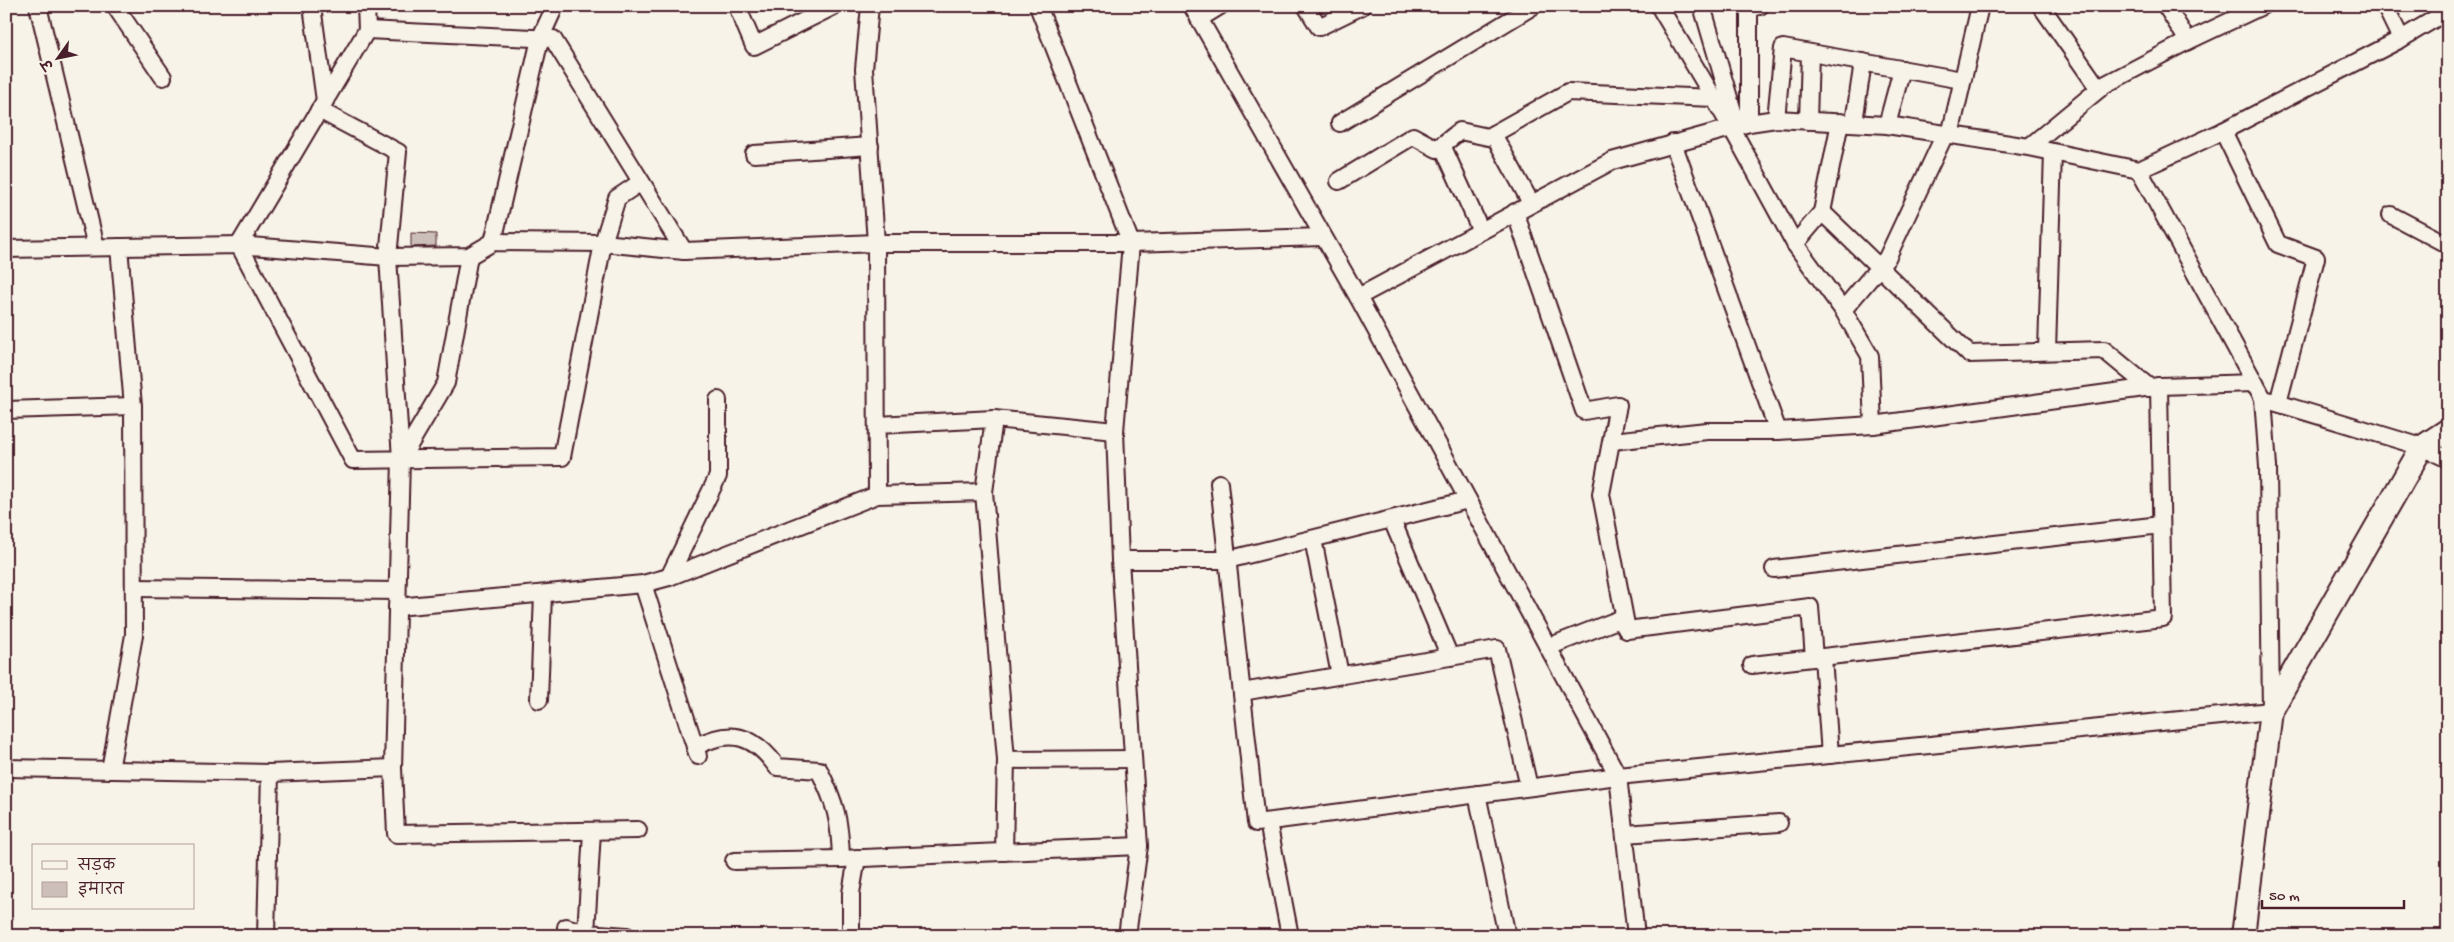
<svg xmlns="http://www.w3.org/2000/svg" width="2454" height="942" font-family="'Gochi Hand','Playpen Sans Deva',sans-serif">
<rect width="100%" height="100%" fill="#f7f3e8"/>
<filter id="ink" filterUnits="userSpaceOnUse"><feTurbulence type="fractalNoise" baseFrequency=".02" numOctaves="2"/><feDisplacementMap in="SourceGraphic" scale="10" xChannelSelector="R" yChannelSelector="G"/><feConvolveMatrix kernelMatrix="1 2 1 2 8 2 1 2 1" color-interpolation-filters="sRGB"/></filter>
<g filter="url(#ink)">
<!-- building -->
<path fill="#ccbfb9" stroke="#4a1f2b" d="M411,233l25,1v12l-25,1z"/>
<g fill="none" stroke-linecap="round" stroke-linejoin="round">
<!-- minor casing -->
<g stroke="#4a1f2b" stroke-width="20">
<g id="minor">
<path d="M38,6l58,241"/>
<path d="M115,6l48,71"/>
<path d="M312,6l13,95"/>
<path d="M366,6l1,24 -128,215 114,215 209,-3 41,-214 14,-45 24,-16"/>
<path d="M737,6l17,40 80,-40"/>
<path d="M870,6l-6,63 12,174 1,252 107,-3"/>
<path d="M1038,6l93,237 -16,188 5,129 19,286 -12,90"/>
<path d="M1192,6l166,291 260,479 18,160"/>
<path d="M1306,6l13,21 43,-21"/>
<path d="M1659,6l72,121 64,117 48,66 27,46 3,69"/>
<path d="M1702,6l35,119"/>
<path d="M2041,6l58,83"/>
<path d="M2166,6l22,35"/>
<path d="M2385,6l16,33"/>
<path d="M1199,19l21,-13"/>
<path d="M367,30l186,9 131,212"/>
<path d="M319,110l79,42 -10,105 13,202 -8,309 3,66 242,-4"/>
<path d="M1776,119l7,-71 179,32"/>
<path d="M1808,121l2,-68"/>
<path d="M1854,122l9,-60"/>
<path d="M1340,123l193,-117"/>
<path d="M1749,123v-115l11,-2"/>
<path d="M1887,125l15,-56"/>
<path d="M2223,131l55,113 38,14 -38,145"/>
<path d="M1493,134l38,69"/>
<path d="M1950,135l30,-129"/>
<path d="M1673,143l105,288"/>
<path d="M1442,145l39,86"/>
<path d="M2029,147l75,-62 84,-44 74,-35"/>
<path d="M754,154l116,-8"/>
<path d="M1339,181l74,-45 24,13 23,-18 28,6 80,-45 146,6"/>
<path d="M1515,212l69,199 34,-6 -17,89 26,136"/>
<path d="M1822,212l147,142 135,-4 46,38"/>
<path d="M2391,215l57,30"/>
<path d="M493,242l47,-203 15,-33"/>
<path d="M1795,244l27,-32 18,-90"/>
<path d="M6,249l233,-4 149,12 81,-1 24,-14 110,1 81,8 192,-8h255l192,-6"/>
<path d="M1358,297l254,-136 137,-38 27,-4 111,6 142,22 110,23 84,-39 178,-92 47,-28"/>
<path d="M1843,310l44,-52 58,-124"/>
<path d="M2047,351l6,-199"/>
<path d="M2267,400l155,47 26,12"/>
<path d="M6,410l127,-4"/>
<path d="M994,419l-10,73 22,268 -2,92"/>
<path d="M877,425l117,-6 121,12"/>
<path d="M1612,441l95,-10h71l95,-6 286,-39 96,-3"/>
<path d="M401,459l45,-76 23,-127"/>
<path d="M1219,483l37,340 362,-47 653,-65 -3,-244 -5,-69 -124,-228"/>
<path d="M1392,520l58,137"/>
<path d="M1313,539l27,136"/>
<path d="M1120,560h107l241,-60"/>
<path d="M1774,569l387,-44"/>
<path d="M669,577l49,-101v-76"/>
<path d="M643,584l55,172"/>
<path d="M134,588l263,3"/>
<path d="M397,607l246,-23 26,-7 208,-82"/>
<path d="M1548,647l72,-28 7,11 183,-23 4,51"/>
<path d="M1823,657l7,98"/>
<path d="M1752,665l411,-47 -4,-232"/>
<path d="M1242,692l255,-43 32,138"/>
<path d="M539,700l4,-106"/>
<path d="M695,747c36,-19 59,-12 82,20l42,3c17,34 21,51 22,89l298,-13"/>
<path d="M1006,760l127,-1"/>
<path d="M6,768l264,5 123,-5"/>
<path d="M110,770l24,-135 -1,-229 -14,-159"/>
<path d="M1477,794l30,142"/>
<path d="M1268,822l22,114"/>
<path d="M592,831l-6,102 41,3"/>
<path d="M1625,834l154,-11"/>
<path d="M734,861l107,-2"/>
<path d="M266,936l4,-163"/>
<path d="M566,936v-9l20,6"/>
<path d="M851,936v-43l6,-35"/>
</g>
</g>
<!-- secondary casing -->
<g stroke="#4a1f2b" stroke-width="26">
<path id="secondary" d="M2243,936l28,-225 151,-264 26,-17"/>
</g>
<!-- minor -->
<use href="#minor" stroke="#f7f3e8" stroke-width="16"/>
<!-- secondary -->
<use href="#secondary" stroke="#f7f3e8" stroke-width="22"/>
</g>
</g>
<!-- margin -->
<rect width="2454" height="942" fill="none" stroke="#f7f3e8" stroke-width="25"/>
<rect x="12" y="12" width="2429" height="917" fill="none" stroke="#4a1f2b" stroke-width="2" filter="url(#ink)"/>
<!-- legend -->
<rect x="32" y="844" width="162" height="65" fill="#f7f3e8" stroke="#b29e9c"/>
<rect x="42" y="861" width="25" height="8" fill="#f7f3e8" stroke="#b29e9c"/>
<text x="78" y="870" font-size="15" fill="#4a1f2b">सड़क</text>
<rect x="42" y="882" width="25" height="15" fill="#ccbfb9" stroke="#b29e9c"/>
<text x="78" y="894" font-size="15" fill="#4a1f2b">इमारत</text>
<!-- north arrow -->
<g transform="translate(58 58) rotate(237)" stroke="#f7f3e8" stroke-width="4" paint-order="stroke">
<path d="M0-4L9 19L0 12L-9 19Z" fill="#4a1f2b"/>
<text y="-8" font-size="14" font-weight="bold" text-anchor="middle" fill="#4a1f2b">उ</text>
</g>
<!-- scale -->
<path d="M2262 900v8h142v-8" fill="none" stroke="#4a1f2b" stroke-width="2.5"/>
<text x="2269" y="900" font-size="15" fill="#4a1f2b" stroke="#f7f3e8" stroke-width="4" paint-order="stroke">50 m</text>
</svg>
